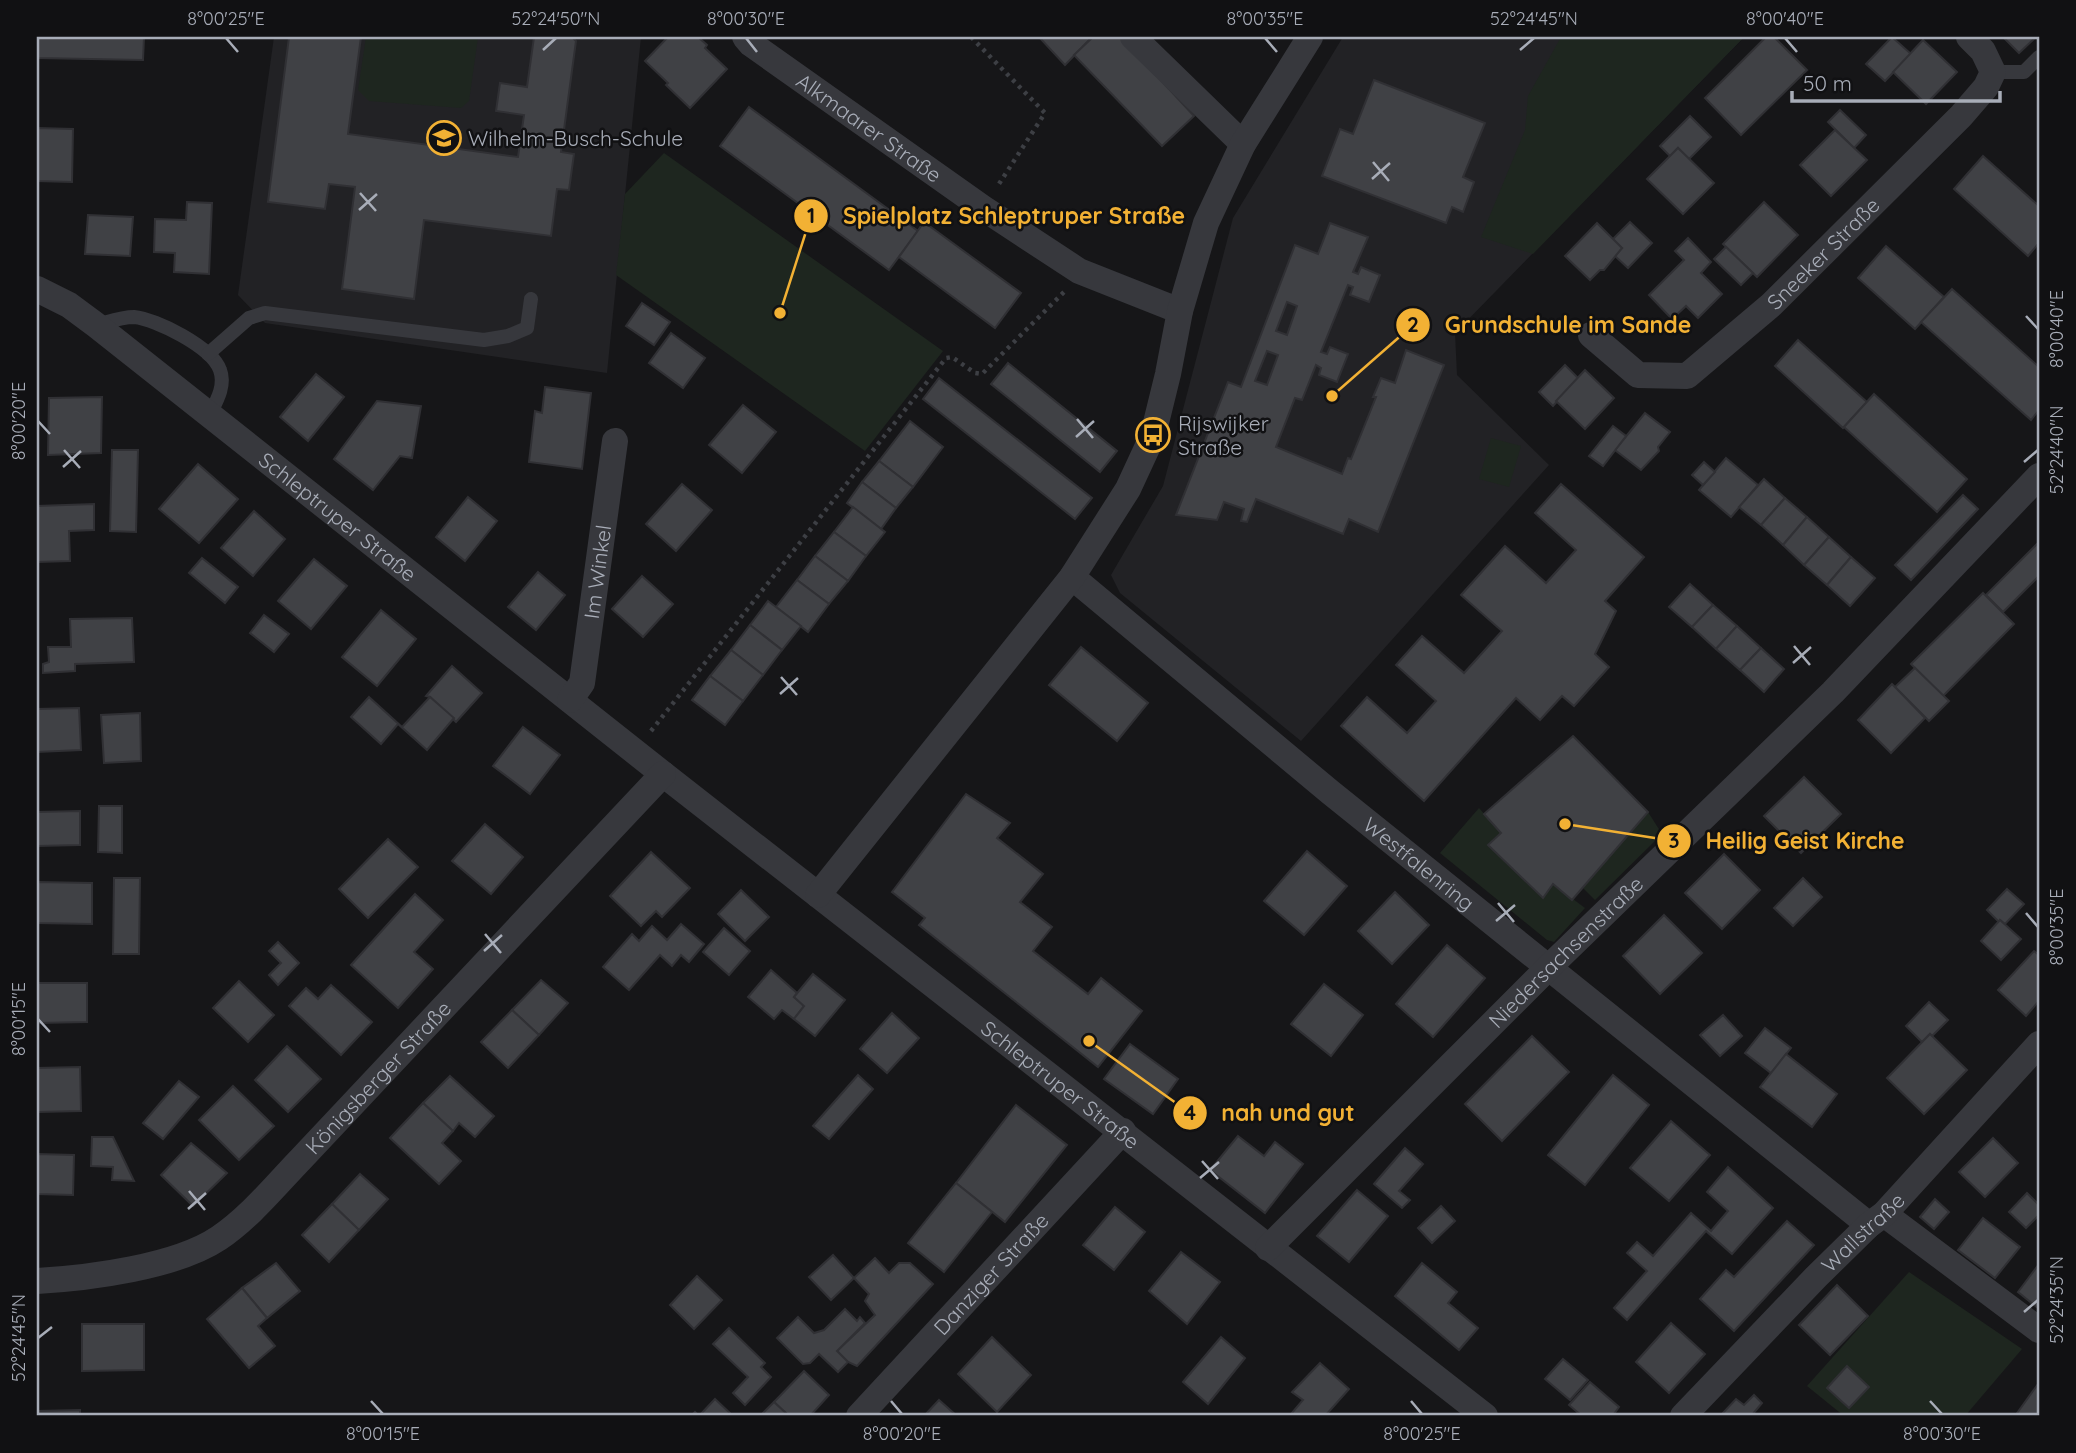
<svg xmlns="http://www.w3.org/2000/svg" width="2076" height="1453" font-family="Quicksand,sans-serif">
<rect width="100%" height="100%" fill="#161618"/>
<!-- built -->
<g fill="#222225">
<path d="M274,37h367l-34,336 -342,-50 -27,-28z"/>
<path d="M1343,37h401l-289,296 2,42 92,90 -248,276 -181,-148 -9,-18 52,-89 70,-268z"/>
</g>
<!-- green -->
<g fill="#1e261f">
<path d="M366,37h112l-9,64 -8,7 -92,-7 -11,-11z"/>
<path d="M1561,37h183l-211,217 -52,-17 44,-107 3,-34z"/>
<path d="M664,153l279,198 -78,100 -249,-176 9,-81z"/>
<path d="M1491,438l30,8 -12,41 -30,-8z"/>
<path d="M1479,808l22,25 -13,12 54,53 11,-14 32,24 -31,34 -7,-2 -107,-87z"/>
<path d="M1648,812l14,22 -67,66 -12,-12z"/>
<path d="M1909,1272l113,77 -57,67h-121l-37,-30z"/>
</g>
<!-- building -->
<g fill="#404145" stroke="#303034" stroke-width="2" fill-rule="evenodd">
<path d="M37,37h107l-1,23 -106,-2z"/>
<path d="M289,37h72l-13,97 170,23 6,-42 -28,-4 4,-28 27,4 7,-50h38l4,4 -15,111 13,2 -5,36 -12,-1 -6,47 -127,-16 -10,79 -72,-10 13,-102 -26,-3 -4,25 -57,-7z"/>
<path d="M668,37h30l9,8 -2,3 22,21 -37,39 -24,-23 2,-2 -23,-22z"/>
<path d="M1039,37h53l-27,28z"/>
<path d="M1093,37h28l73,79 -32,30 -88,-91z"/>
<path d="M1766,37h8l33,33 -66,65 -36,-37z"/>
<path d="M1892,37l19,17 -26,27 -19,-17z"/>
<path d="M2003,37h33l-17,16z"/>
<path d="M1923,40l34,32 -31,32 -33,-32z"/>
<path d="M1374,80l111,43 -22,54 11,5 -11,30 -11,-5 -6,16 -124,-47 18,-47 13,5z"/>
<path d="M749,107l169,124 -29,39 -169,-124z"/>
<path d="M1840,110l26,25 -12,13 -26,-26z"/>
<path d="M1690,116l21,21 -22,22 -11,-11 -8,8 -10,-10z"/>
<path d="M37,128l36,1 -1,53 -35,-1z"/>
<path d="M1835,130l32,30 -36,36 -31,-31z"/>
<path d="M1678,148l36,35 -31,31 -36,-35z"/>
<path d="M1983,156l56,50v37l-11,13 -74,-67z"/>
<path d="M187,202l25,1 -3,71 -35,-2 1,-19 -21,-1 1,-33 31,1z"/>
<path d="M1764,202l34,33 -41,42 -34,-33z"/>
<path d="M88,215l45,2 -3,39 -45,-2z"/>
<path d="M924,222l97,71 -26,35 -96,-71z"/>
<path d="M1630,222l22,21 -24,25 -13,-12 7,-8 -9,-9z"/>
<path d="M1330,223l38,14 -15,35 5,2 3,-7 19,8 -11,27 -19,-7 3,-8 -5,-2 -27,67 6,2 3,-7 18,7 -11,28 -18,-7 2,-7 -5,-3 -14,35 -7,-2 -19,49 66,27 6,-16 3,1 25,-62h-3l8,-19 14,5 11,-33 38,15 -66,167 -29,-13 -6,15 -87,-35 -9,23 -6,-1 3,-12 -20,-7 -7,18 -41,-5 52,-133 13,5 54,-142 23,9zM1287,302l10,4 -10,29 -11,-4zM1267,351l11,4 -11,30 -12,-4z"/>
<path d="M1597,223l25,25 -18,22h-4l-10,10 -25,-24z"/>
<path d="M1688,238l23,24 -10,11 21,21 -24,24 -12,-12 -14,13 -23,-24 35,-35 -9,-9z"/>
<path d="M1886,246l58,51 -29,32 -57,-51z"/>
<path d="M1726,247l27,26 -12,12 -27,-26z"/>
<path d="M1952,289l87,78v43l-8,10 -110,-98z"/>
<path d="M642,303l28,19 -16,23 -28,-19z"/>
<path d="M671,333l34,25 -22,30 -34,-25z"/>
<path d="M1798,340l69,62 -24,26 -68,-62z"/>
<path d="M1008,363l109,88 -17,21 -109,-88z"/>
<path d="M1565,365l13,13 -25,28 -14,-14z"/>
<path d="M1585,370l29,28 -29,31 -29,-28z"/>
<path d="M316,374l28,23 -36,44 -28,-24z"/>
<path d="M939,378l153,120 -17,21 -152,-120z"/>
<path d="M545,387l46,6 -9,76 -53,-7 6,-51 7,2z"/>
<path d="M1874,394l93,85 -30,33 -93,-85z"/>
<path d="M102,397l-1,56 -53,2 1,-57z"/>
<path d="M377,401l44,5 -9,52 -12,-2 -27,34 -39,-31z"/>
<path d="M743,405l33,27 -34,41 -33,-28z"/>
<path d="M1645,413l25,19 -12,15 1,4 -18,19 -26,-20z"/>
<path d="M910,421l33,26 -30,40 -34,-26z"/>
<path d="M1613,426l13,10 -23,30 -14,-10z"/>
<path d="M112,450h26l-2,82 -26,-1z"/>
<path d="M1726,458l32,27 -27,32 -32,-27z"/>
<path d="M879,461l34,26 -17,21 -34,-26z"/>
<path d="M1704,462l11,10 -12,13 -11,-10z"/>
<path d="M198,464l40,35 -39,44 -40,-34z"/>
<path d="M1764,479l21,19 -24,27 -22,-18z"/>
<path d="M862,482l34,26 -15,21 -34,-26z"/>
<path d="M682,484l30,26 -36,41 -30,-27z"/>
<path d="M1561,484l83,73 -39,44 11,10 -21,43 14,13 -35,39 -12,-10 -22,24 -24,-22 -92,103 -83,-75 26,-29 40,36 29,-32 -40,-36 26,-29 42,37 38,-42 -41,-36 44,-49 41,37 30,-33 -41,-37z"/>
<path d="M1963,495l15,14 -67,71 -16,-15z"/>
<path d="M468,497l29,24 -32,40 -29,-24z"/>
<path d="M1785,498l22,19 -24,28 -22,-20z"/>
<path d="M94,504v26l-25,1 1,30 -33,1v-56z"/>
<path d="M853,507l32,25 -19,24 -32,-24z"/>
<path d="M254,511l31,28 -32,37 -32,-28z"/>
<path d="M1807,517l22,20 -25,28 -21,-20z"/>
<path d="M834,532l32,24 -18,25 -33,-25z"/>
<path d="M1829,537l22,20 -24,28 -23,-20z"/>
<path d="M2037,544l2,2v30l-36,36 -17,-17z"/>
<path d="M815,556l33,25 -19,23 -32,-24z"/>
<path d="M1851,557l24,21 -25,28 -23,-21z"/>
<path d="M202,558l36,29 -13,16 -36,-30z"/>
<path d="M314,559l33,27 -36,43 -33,-28z"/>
<path d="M538,572l27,23 -29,35 -28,-23z"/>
<path d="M642,576l31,28 -30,33 -31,-28z"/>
<path d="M797,580l32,24 -21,28 -32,-25z"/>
<path d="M1690,584l23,21 -21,22 -23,-20z"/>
<path d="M1983,593l31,31 -71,72 -32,-32z"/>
<path d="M768,601l33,25 -19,24 -32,-25z"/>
<path d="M1713,605l24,21 -21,23 -24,-22z"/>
<path d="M381,610l35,29 -39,47 -35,-29z"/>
<path d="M264,615l25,19 -15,18 -24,-19z"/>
<path d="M132,618l2,44 -59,2v7l-32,2v-9l6,-2 -1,-15h23l-1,-28z"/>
<path d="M750,625l32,25 -19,25 -32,-25z"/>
<path d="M1737,626l24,22 -21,22 -24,-21z"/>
<path d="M1081,647l67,56 -31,38 -68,-56z"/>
<path d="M1761,648l23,21 -20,23 -24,-22z"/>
<path d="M731,650l32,25 -20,26 -33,-25z"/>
<path d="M452,666l30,27 -26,29 -26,-25 -4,-1z"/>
<path d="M1915,668l34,33 -20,20 -34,-34z"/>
<path d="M710,676l33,25 -18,24 -33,-25z"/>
<path d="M1892,684l33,34 -34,35 -33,-33z"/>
<path d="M369,697l33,30 28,-30 24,21 -27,32 -29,-26 -17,20 -30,-27z"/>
<path d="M79,708l2,42 -44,2v-43z"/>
<path d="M140,713l1,48 -37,2 -3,-48z"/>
<path d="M523,727l37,28 -30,39 -37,-28z"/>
<path d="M1573,736l75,76 -76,88 -19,-16 -10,14 -55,-53 13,-12 -17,-19z"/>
<path d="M1804,777l37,37 -40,39 -37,-37z"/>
<path d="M966,794l44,29 -13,15 46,36 -23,28 32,25 -19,24 55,43 13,-16 41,33 -44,56 -179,-142 6,-7 -33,-26z"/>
<path d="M99,806h23v47l-24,-1z"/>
<path d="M80,811v34l-43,1v-34z"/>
<path d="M485,824l38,33 -32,37 -39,-33z"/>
<path d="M388,839l30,28 -50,51 -29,-29z"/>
<path d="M1307,851l40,35 -43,49 -40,-34z"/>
<path d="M651,852l39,36 -28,29 -6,-6 -15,15 -31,-30z"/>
<path d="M1724,854l36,36 -38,39 -37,-36z"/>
<path d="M114,878h26l-1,76h-26z"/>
<path d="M1803,878l19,19 -29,29 -19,-18z"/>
<path d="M37,882l55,1v41l-55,-1z"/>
<path d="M2007,889l17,15 -19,20 -5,-4 -1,2 -12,-12z"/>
<path d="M741,890l28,27 -24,24 -27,-27z"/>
<path d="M1395,892l34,33 -37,39 -34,-33z"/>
<path d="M415,894l28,26 -29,32 19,17 -35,39 -47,-43z"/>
<path d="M1664,915l38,38 -42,41 -37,-38z"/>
<path d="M2000,920l21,19 -20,21 -20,-19z"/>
<path d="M681,924l23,20 -15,18 -8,-7 -9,11 -12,-11 -31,35 -26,-23 29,-33 7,7 13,-15 15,14z"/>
<path d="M724,928l26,23 -21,24 -26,-23z"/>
<path d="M278,942l21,21 -21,22 -9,-10 12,-12 -12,-12z"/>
<path d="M1447,945l38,33 -52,59 -37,-33z"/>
<path d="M2034,951l5,4v46l-13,15 -28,-26z"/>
<path d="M771,970l26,23 -3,4 10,9 -10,13 -12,-9 -8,9 -26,-22z"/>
<path d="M813,974l32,26 -30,36 -21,-17 10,-13 -10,-9z"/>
<path d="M541,980l27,23 -29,32 -27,-25z"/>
<path d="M239,981l35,34 -26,27 -35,-34z"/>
<path d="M37,983h50v39l-50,1z"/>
<path d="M1324,984l39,31 -32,41 -40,-32z"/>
<path d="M331,985l41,37 -31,33 -52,-49 17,-18 12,11z"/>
<path d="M1929,1002l19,18 -16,16 -2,-2 -8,8 -16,-16z"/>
<path d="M512,1010l27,25 -31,33 -27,-26z"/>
<path d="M892,1013l27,25 -32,35 -27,-24z"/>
<path d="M1723,1015l19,21 -22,20 -20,-21z"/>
<path d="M1765,1028l26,20 -20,25 -26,-20z"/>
<path d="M1930,1034l37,36 -43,44 -37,-36z"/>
<path d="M1532,1036l37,36 -67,69 -37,-37z"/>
<path d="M1130,1044l48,35 -25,35 -49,-35z"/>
<path d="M287,1046l34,33 -33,33 -33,-32z"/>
<path d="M1786,1054l51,40 -25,33 -52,-40z"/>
<path d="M80,1067l1,44 -44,1v-44z"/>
<path d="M858,1075l15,14 -44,50 -16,-13z"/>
<path d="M1613,1075l36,30 -64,80 -37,-30z"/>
<path d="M450,1076l44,40 -19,21 -16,-14 -6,8 -30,-28z"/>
<path d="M179,1081l20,16 -36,42 -20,-16z"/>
<path d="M233,1086l41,40 -35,34 -40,-40z"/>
<path d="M423,1103l30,28 -11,12 19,18 -22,23 -49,-46z"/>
<path d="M1016,1105l51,40 -62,77 -49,-39z"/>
<path d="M1671,1121l39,34 -41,46 -39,-33z"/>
<path d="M1238,1136l26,20 11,-14 28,22 -38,49 -55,-43z"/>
<path d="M92,1137h21l21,44 -22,-1 1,-13 -22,-1z"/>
<path d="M1993,1138l25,25 -33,34 -26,-25z"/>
<path d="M191,1143l36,30 -34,33 -32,-31z"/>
<path d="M1405,1148l18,16 -24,27 11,9 -8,8 -28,-24z"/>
<path d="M37,1154l37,1 -1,40 -36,-1z"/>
<path d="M1728,1167l45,41 -41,46 -26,-23 -79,89 -13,-12 33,-37 -20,-18 10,-11 16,14 38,-43 20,18 17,-20 -21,-19z"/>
<path d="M360,1174l28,25 -29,31 -27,-26z"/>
<path d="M956,1183l36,29 -48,60 -36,-29z"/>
<path d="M1357,1190l31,26 -39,46 -32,-26z"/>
<path d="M2027,1193l12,12v10l-13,13 -17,-16z"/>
<path d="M1935,1199l14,13 -15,17 -14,-12z"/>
<path d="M332,1204l27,26 -30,32 -27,-27z"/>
<path d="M1441,1206l14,15 -23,22 -14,-15z"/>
<path d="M1115,1207l30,25 -31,38 -31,-25z"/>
<path d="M1983,1218l37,29 -25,31 -37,-28z"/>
<path d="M1787,1221l27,24 -80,86 -34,-32 26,-29 8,7z"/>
<path d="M1181,1252l39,30 -33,42 -38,-33z"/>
<path d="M833,1255l21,23 -23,22 -22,-23z"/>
<path d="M875,1258l14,15 10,-10h11l23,21 -76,82 -9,-4 -11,-11 38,-36 -10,-14 4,-7 -15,-16z"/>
<path d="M276,1263l24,28 -33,27 -25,-30z"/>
<path d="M1422,1263l35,29 -9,11 30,25 -19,22 -64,-54z"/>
<path d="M2039,1264v45l-21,-17z"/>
<path d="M697,1276l25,24 -28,29 -24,-24z"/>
<path d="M1837,1285l31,31 -38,39 -31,-30z"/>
<path d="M242,1288l25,30 -9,8 17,20 -26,22 -42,-49z"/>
<path d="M845,1309l12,12 3,-4 5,6 -28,28 11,11 -10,10 -19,-18 -9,9 -7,1 -26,-26 21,-21 16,16 10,-3z"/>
<path d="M1671,1323l34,31 -36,39 -33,-31z"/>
<path d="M82,1324h62v46l-62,1z"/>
<path d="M729,1328l36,35 -4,4 10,10 -26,28 -12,-12 15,-16 -35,-33z"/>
<path d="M992,1337l39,38 -34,37 -39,-38z"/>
<path d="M1221,1337l24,21 -37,46 -25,-22z"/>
<path d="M1563,1359l25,21 -18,20 -25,-21z"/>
<path d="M1320,1363l29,26 -24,27h-31l-3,-2 12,-14 -11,-8z"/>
<path d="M1847,1366l22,21 -20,21 -22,-20z"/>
<path d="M804,1371l25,24 -19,21h-21l-15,-14z"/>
<path d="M1590,1382l29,25 -5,7 3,2h-35l-13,-11z"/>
<path d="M2038,1384l1,32h-24z"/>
<path d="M1754,1395l8,8 -10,12 1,1 -32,-1 15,-16 8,6z"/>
<path d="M715,1399l17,16 -2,1h-39l4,-4 4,4z"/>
<path d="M939,1400l18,16h-33z"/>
<path d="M774,1402l15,14h-29z"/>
<path d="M80,1410v6h-43v-5z"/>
</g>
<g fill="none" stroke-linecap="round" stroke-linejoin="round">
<!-- path -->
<g stroke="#3d3f44" stroke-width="4.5" stroke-dasharray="3.5 5" stroke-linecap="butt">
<path d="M971,37l74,76 -48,74"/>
<path d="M651,731l295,-373 6,-1 23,16 7,1 83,-83"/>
</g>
<!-- lane -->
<g stroke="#37383d" stroke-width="14">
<path d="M1993,72h31l15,-15"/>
<path d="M96,325c12,-3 25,-8 38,-8 22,2 78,30 86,53 6,16 -4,32 -11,46"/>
<path d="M208,354l41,-36 16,-5 219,27 24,-4 19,-8 4,-29"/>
</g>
<!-- street -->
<g stroke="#37383d" stroke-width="26">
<path id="s1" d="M745,37l6,7 232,164 96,63 101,40"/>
<path d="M1133,37l110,107"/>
<path id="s2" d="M37,289l32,16 27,20 567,449 822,642"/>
<path id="s3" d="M1591,335l47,40 49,1 84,-71 190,-189 25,-29 7,-15 -10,-21 -14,-14"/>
<path id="s4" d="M1072,577l258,215 539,433"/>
<path id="s5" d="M570,700l12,-17 33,-242"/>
<path d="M818,895l254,-318 56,-88 25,-54 15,-61 12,-63 26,-88 37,-79 67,-107"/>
<path d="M1884,1214l155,116"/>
<path id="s6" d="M1268,1248l280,-280 285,-276 206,-216"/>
<path id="s7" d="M37,1281c52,-3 139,-14 182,-43 31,-21 56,-52 82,-79l362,-385"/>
<path id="s8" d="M859,1416l264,-285"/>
<path id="s9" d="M1683,1416l133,-139 53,-52 15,-11 155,-170"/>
</g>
</g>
<!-- ticks -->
<path fill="none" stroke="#a8adb8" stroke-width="2.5" d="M226,38l12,14M746,38l11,14M1265,38l12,14M1785,38l12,14M543,50l13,-12M1520,50l14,-12M1373,162l16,19M1372,179l18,-16M360,193l16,18M359,210l18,-16M2026,316l12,13M1077,419l16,19M38,421l12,13M1076,437l18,-16M64,450l16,18M2024,462l14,-12M63,467l18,-16M1794,646l16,19M1793,663l18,-16M781,677l16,18M780,694l18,-16M1498,903l16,19M2026,913l12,14M1496,921l19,-16M485,934l16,19M484,951l18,-16M38,1019l12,13M1202,1161l16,18M1200,1178l19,-16M189,1191l16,19M188,1209l18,-16M2024,1312l14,-12M38,1338l14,-11M371,1401l12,13M891,1401l11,13M1411,1401l11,13M1930,1401l12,13"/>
<!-- icons -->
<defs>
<g id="school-ring" transform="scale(1.75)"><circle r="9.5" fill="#111113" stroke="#f2b134" stroke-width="1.5"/><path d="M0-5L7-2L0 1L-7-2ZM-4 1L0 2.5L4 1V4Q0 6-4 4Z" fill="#f2b134"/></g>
<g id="bus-ring" transform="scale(1.75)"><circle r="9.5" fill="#111113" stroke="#f2b134" stroke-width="1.5"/><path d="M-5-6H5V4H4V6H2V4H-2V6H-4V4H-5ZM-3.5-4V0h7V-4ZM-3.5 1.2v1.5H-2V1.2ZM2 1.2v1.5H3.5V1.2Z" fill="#f2b134"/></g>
</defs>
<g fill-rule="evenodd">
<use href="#school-ring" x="444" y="138"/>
<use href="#bus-ring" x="1153" y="435"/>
</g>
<g text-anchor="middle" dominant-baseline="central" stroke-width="5" stroke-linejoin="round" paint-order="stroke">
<!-- street labels -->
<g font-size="21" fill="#a8adb8" stroke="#111113">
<text stroke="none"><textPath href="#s1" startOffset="154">Alkmaarer Straße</textPath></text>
<text stroke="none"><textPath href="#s3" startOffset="294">Sneeker Straße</textPath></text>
<text stroke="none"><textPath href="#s2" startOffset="378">Schleptruper Straße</textPath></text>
<text stroke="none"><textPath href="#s5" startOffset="133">Im Winkel</textPath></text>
<text stroke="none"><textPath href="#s4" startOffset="450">Westfalenring</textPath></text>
<text stroke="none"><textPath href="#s6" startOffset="420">Niedersachsenstraße</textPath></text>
<text stroke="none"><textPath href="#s7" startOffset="415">Königsberger Straße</textPath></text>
<text stroke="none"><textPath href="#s2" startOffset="1297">Schleptruper Straße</textPath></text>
<text stroke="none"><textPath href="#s9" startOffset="257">Wallstraße</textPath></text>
<text stroke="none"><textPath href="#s8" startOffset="194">Danziger Straße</textPath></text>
</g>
<!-- poi labels -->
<g font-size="21" fill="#a8adb8" stroke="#111113" text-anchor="start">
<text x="468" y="138">Wilhelm-Busch-Schule</text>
<text x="1178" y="423">Rijswijker<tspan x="1178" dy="24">Straße</tspan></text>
</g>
</g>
<!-- callouts -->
<path fill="none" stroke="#f2b134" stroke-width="2.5" d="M780 313L811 216M1332 396L1413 325M1565 824L1674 841M1089 1041L1190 1113"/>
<g fill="#f2b134" stroke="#111113" stroke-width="2.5">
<circle cx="780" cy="313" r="7"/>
<circle cx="1332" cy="396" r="7"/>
<circle cx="1565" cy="824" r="7"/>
<circle cx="1089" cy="1041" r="7"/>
<circle cx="811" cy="216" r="18"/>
<circle cx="1413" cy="325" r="18"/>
<circle cx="1674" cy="841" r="18"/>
<circle cx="1190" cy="1113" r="18"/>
</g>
<g font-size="21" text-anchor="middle" font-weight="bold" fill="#111">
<text x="811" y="223">1</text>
<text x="1413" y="332">2</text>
<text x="1674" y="848">3</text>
<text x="1190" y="1120">4</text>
</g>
<g font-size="23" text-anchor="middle" font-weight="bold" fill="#f2b134" stroke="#111113" stroke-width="5" stroke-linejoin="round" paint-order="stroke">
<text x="1014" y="224">Spielplatz Schleptruper Straße</text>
<text x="1568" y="333">Grundschule im Sande</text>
<text x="1805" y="849">Heilig Geist Kirche</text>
<text x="1288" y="1121">nah und gut</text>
</g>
<!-- border -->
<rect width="2076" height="1453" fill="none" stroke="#111113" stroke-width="77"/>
<!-- scale -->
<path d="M1792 91v10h208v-10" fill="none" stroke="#a8adb8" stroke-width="3.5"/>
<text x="1803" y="91" font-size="21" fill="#a8adb8" stroke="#111113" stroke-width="5" paint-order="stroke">50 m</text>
<rect x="38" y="38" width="2000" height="1376" fill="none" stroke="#a8adb8" stroke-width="2.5"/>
<g font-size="18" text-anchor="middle" fill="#a8adb8">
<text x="226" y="25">8°00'25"E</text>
<text x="556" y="25">52°24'50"N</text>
<text x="746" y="25">8°00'30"E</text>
<text x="1265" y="25">8°00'35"E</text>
<text x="1534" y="25">52°24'45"N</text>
<text x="1785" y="25">8°00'40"E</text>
<text transform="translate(2057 329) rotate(-90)" y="6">8°00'40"E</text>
<text transform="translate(19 421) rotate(-90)" y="6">8°00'20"E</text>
<text transform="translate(2057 450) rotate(-90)" y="6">52°24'40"N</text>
<text transform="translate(2057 927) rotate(-90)" y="6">8°00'35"E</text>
<text transform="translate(19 1019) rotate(-90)" y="6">8°00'15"E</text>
<text transform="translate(2057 1300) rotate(-90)" y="6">52°24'35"N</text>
<text transform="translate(19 1338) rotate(-90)" y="6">52°24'45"N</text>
<text x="383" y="1440">8°00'15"E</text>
<text x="902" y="1440">8°00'20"E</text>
<text x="1422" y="1440">8°00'25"E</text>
<text x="1942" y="1440">8°00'30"E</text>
</g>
</svg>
